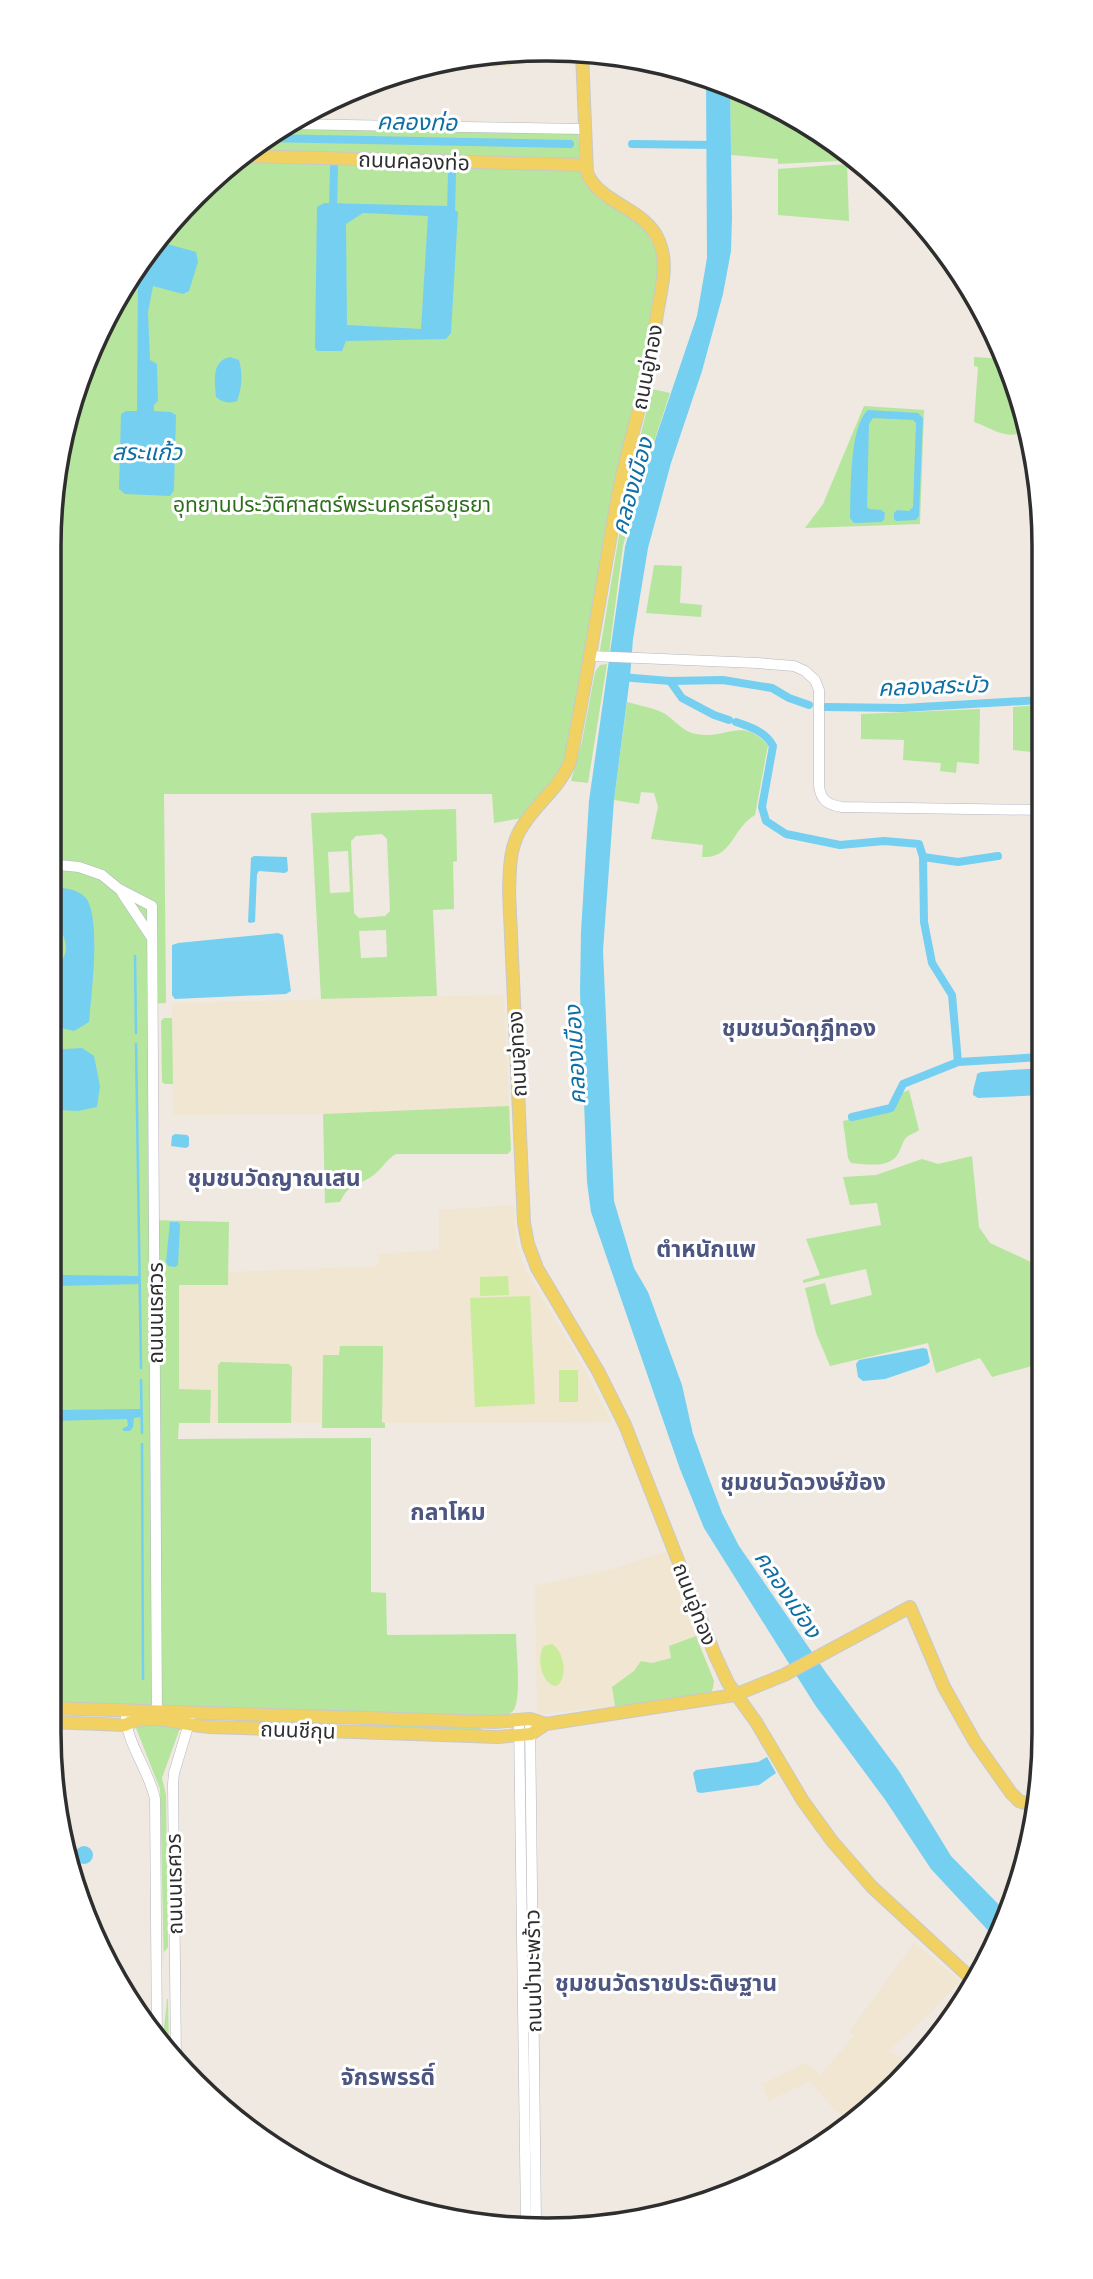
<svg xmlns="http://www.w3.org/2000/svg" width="1093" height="2279" font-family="Helvetica,'Noto Sans Thai',sans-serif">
<rect width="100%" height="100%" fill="#efe9e1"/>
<!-- education -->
<g fill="#f0e6d1">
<path d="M513,52v15l-88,-1 25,-8z"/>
<path d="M504,995l5,111 -152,8 -184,1 -1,-112z"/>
<path d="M514,1205l2,36 10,30 50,83 36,68 -227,1v5h-63v-5h-144l1,-138h48l1,-13 150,-6v-12l61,-4v-40z"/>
<path d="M667,1551l29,85 -27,10 3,11 -20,6 -11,-2 -7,10 -22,16 3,19 -76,8 -2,-2 -2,-126 77,-17z"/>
<path d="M914,1943l46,38 -31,33 -41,37 27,13 -16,20 -51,36 -15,-12 -23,-27 -41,20 -7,-17 44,-21 15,12 33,-39 -5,-4z"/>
</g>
<!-- green -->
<g fill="#b6e59e" fill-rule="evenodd">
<path d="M730,85l114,64 -7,1 1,11 -60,3v-5l-47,-4z"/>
<path d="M280,127l298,6 4,42 64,56 13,25 1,18 -15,94 -77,388 -10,22 -36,40 -28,5 -2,-29h-328l2,209 -16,1 1,216 78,2 -1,63h-49v104l32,1 -1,33h-31l-1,16 193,-1v154l15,1 1,42 129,-1c0,15 6,67 -3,77 -3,3 -6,4 -10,6l-454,-14v-1157l10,-97 28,-93 46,-86 62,-76 75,-61z"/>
<path d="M847,164l2,57 -71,-6v-46z"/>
<path d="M974,357l31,2v9h4l10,38 1,27c-17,6 -30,-6 -46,-11l4,-55 -4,-1z"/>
<path d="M652,389l18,4 -36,110 -11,43 -14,107h-8l-1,-3 26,-157z"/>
<path d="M864,406l60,4 -4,114 -115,4 18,-24z"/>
<path d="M654,565l28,1 -2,37 22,2 -1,12 -55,-4z"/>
<path d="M607,664l-19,119 -17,-2 11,-40 13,-69 5,-7z"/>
<path d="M627,702c10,3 22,5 32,9 15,6 21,20 37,23 32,6 45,-18 72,11l-13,70c-23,13 -22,44 -53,42l1,-12 -52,-6 7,-32 -4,-14 -13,-1 -2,12 -25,-4z"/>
<path d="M1040,705l1,50 -1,-2 -27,-3v-43z"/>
<path d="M980,709l-1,55 -22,-2 -1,11 -16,-2 1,-8 -38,-3 1,-20 -43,-1v-25z"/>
<path d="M456,809l1,52 -4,1 1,47 -21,1 4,86 -116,3 -10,-186zM382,834l5,5 3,72 -5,5 -26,2 -5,-5 -3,-72 5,-5zM348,851l2,41 -20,1 -2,-41zM386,930l1,27 -26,1 -2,-27z"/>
<path d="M164,1018h8l1,66h-8l-3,-2 -1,-61z"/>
<path d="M909,1090l10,40c-5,4 -10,4 -14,9 -3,4 -4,10 -7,15 -9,15 -32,10 -47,9l-3,-5 -5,-37 50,-11 9,-17z"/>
<path d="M509,1106l2,44 -3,4h-112c-9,5 -13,13 -21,20 -16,13 -24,6 -35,28l-15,1 -2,-89z"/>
<path d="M972,1156l7,71 11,16 43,20v61l10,26v13l-51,14 -12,-19 -44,15 -8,-30 -98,23 -14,-33 -11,-45 20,-5 6,22 41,-10 -6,-26 -63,14v-3l17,-5 -14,-36 75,-14 -4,-22 -27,2 -7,-28 33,-2 46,-16 16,5z"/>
<path d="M340,1346h43l-1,76 3,1v5h-63l1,-73h16z"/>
<path d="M221,1362l68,2 3,3 -1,56h-73v-58z"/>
<path d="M696,1636l18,45 -1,7 -3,7 -70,10 -25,1 -3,-19 22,-16 7,-10 11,2 19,-5 -2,-12z"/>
<path d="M201,1718l134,5 1,3 -96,-2 -4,-4z"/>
<path d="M139,1723l41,5 -18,50 4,17 2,152 -4,5v17l-4,-180 -24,-61z"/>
<path d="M361,1724l119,4 2,1 -1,3 -122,-6z"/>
<path d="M167,1999h1l1,52 -6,-5c0,-18 3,-30 4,-47z"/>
</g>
<!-- pitch -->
<g fill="#c9ec9a">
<path d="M508,1276l1,19 -29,1v-19z"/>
<path d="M530,1296l5,108 -60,3 -5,-109z"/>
<rect x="559" y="1370" width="19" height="32"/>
<path d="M552,1644c12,7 17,35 4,42 -15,-2 -20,-29 -12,-40z"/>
</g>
<!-- water -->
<g fill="#75cff0" fill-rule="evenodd">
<path d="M706,78l24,7 2,132 -1,34 -8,43 -21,77 -31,92 -23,85 -15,91 -3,38 -16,123 -11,150 11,251 20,67 14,24 34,93 11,49 14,39 15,40 17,33 88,128 72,97 52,85 58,59 -12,25 -66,-71 -45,-68 -71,-96 -111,-177 -24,-59 -89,-257 -4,-30 -7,-190 1,-60 8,-131 36,-254 27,-98 45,-133 10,-58z"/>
<path d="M324,203l125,3 9,6 -7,121 -5,6 -100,2 -4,10h-25l-2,-3 2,-141zM363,213l65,3 -7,113 -74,-4 -1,-101z"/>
<path d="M159,238l1,4 36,10 2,10 -9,29 -6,3 -30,-8 -5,26 2,48 7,4 1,37 -4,4v6l17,1 5,3 -2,75 -4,6 -45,-2 -6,-5 2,-75 5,-3h11l1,-138 -4,-4z"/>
<path d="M230,357l9,3c4,14 3,28 -2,41 -9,3 -15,1 -21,-4 -1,-16 -5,-36 14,-40z"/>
<path d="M868,410l50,3 5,5 -4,98 -3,4 -20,1 -2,-2v-6l3,-3 12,1 4,-4 3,-84 -3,-3 -40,-2 -4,6 -2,83 2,2 12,1 4,3 -1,7 -3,2 -27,1 -4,-5c1,-25 -1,-92 18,-108z"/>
<path d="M254,856l33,1 1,14 -3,2 -26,-2 -2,3 -2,48 -5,1 -2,-1 3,-64z"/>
<path d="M49,886c12,2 27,2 36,11 17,18 6,100 4,125l-15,9 -13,-3 -8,-25 -4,-1v-34c25,-6 20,-37 0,-48z"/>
<path d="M278,933l5,2 8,56 -5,3 -111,5 -3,-4v-50l6,-2z"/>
<path d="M82,1048l12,8 6,30 -3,21 -19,4 -20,-1 -4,4 -4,21 10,77 -3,60 4,3 77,1 2,1v7l-81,2 -4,3 -6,35v-274z"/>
<path d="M1042,1068v27l-64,3 -5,-3c0,-8 3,-13 4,-21l4,-2z"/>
<path d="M175,1134l12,1 2,2v9l-3,2 -15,-2 1,-10z"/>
<path d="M170,1222h8l2,2 -2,41 -3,2 -7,-1 -2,-4z"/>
<path d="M923,1348l4,1 3,13 -4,3 -41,14 -22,2 -5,-4 -2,-13 3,-4z"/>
<path d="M141,1409v8l-7,1 -1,9 -3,4h-7v-3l5,-2 -1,-7 -78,2v-11z"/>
<path d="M767,1757l9,16 -17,12 -58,8 -4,-1 -4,-19 3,-3 62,-8z"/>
<circle cx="84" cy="1855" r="9"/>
</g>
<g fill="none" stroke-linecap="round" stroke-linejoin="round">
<!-- stream -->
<g stroke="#75cff0" stroke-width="2.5">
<path d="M135,956l1,77"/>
<path d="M136,1044l5,324"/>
<path d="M141,1380l1,53"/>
<path d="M142,1444l1,235"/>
</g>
<!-- canal -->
<g stroke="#75cff0" stroke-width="8">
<path d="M263,138l307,6"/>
<path d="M632,144l84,1"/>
<path d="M333,212l1,-45"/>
<path d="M451,214l1,-42"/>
<path d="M621,677l49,4 53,-1 49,8 17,10 20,7"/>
<path d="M670,681l12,17 32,17 15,5"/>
<path d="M826,707l77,1 137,-8"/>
<path d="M736,722c15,5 30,10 37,24l-11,61 4,14 20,13 54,11 44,-4 35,3 4,13 35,5 40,-6"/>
<path d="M923,857l1,65 8,41 20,32 6,67"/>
<path d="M852,1117l39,-9 12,-24 55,-22 84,-5"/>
</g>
<!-- minor casing -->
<g stroke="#b4b7c1" stroke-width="11">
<g id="minor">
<path d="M286,124l298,5"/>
<path d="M591,656l166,7 37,3 11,5 10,9 4,10v95c1,15 9,20 23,22l199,3"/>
<path d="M49,864l30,3 23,8 17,14 33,17 5,810"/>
<path d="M122,893l30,45"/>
<path d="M126,1711c-2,30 23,58 29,88l2,241"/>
<path d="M530,1719l6,504"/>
<path d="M519,1720l7,503"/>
<path d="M176,2058l-3,-274 1,-11 16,-53"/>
</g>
</g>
<!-- major casing -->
<g stroke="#c9c9c9" stroke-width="14">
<g id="major">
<path d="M582,53l5,120c13,31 59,35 72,68 10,23 2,49 -2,73 -3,19 -5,39 -9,57 -9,42 -22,83 -30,124 -16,89 -30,178 -48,267 -12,29 -37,43 -51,70 -10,19 -9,39 -10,59l15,332 4,21 9,24 61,103 27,54 90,230 13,28 28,39 47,79 29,40 40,46 103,95"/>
<path d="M242,156l344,9"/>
<path d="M49,1708l446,14 35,-3 16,5"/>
<path d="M49,1722l76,3c26,-14 58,1 85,2l288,10 33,-3 15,-10 189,-29 49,-20 126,-68 34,80 31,55 36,51 8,8 18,6"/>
</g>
</g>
<!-- minor -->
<use href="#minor" stroke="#fff" stroke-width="10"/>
<!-- major -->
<use href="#major" stroke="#f2d163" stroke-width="12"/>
</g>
<g text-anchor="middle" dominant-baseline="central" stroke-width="6" stroke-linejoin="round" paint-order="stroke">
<!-- street labels -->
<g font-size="21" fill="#2e2e2e" stroke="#fff">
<text transform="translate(414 161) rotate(2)">ถนนคลองท่อ</text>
<text transform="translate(647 367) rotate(-79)">ถนนอู่ทอง</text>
<text transform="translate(517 1054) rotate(-93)">ถนนอู่ทอง</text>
<text transform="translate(155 1313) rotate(-90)">ถนนนเรศวร</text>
<text transform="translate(695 1604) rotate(69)">ถนนอู่ทอง</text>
<text transform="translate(298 1730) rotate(2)">ถนนชีกุน</text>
<text transform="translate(174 1884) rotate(-91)">ถนนนเรศวร</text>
<text transform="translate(533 1971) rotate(-91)">ถนนป่ามะพร้าว</text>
</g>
<!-- park labels -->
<g font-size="21" fill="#2c6e1b" stroke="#fff">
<text x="332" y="504">อุทยานประวัติศาสตร์พระนครศรีอยุธยา</text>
</g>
<!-- water labels -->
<g font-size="23" font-style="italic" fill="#0d6fa3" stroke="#fff">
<text transform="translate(417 122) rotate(1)">คลองท่อ</text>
<text x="147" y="452">สระแก้ว</text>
<text transform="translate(632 486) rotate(-74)">คลองเมือง</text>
<text transform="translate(933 686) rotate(-2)">คลองสระบัว</text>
<text transform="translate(575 1055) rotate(-93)">คลองเมือง</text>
<text transform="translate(788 1594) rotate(56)">คลองเมือง</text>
</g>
<!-- neighbourhood labels -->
<g font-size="23" font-weight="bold" fill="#4d5680" stroke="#fff">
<text x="799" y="1028">ชุมชนวัดกุฎีทอง</text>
<text x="274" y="1178">ชุมชนวัดญาณเสน</text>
<text x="706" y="1249">ตำหนักแพ</text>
<text x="803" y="1482">ชุมชนวัดวงษ์ฆ้อง</text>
<text x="448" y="1512">กลาโหม</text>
<text x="666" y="1983">ชุมชนวัดราชประดิษฐาน</text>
<text x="388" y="2077">จักรพรรดิ์</text>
</g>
</g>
<!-- crop -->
<path d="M0 0H1093V2279H0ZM546 61H547A485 485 0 0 1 1032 546V1733A485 485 0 0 1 547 2218H546A485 485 0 0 1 61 1733V546A485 485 0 0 1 546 61Z" fill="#fff" fill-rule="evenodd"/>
<path fill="none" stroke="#2e2e2e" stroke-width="3.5" d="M546 61H547A485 485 0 0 1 1032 546V1733A485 485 0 0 1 547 2218H546A485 485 0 0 1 61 1733V546A485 485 0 0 1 546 61Z"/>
</svg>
